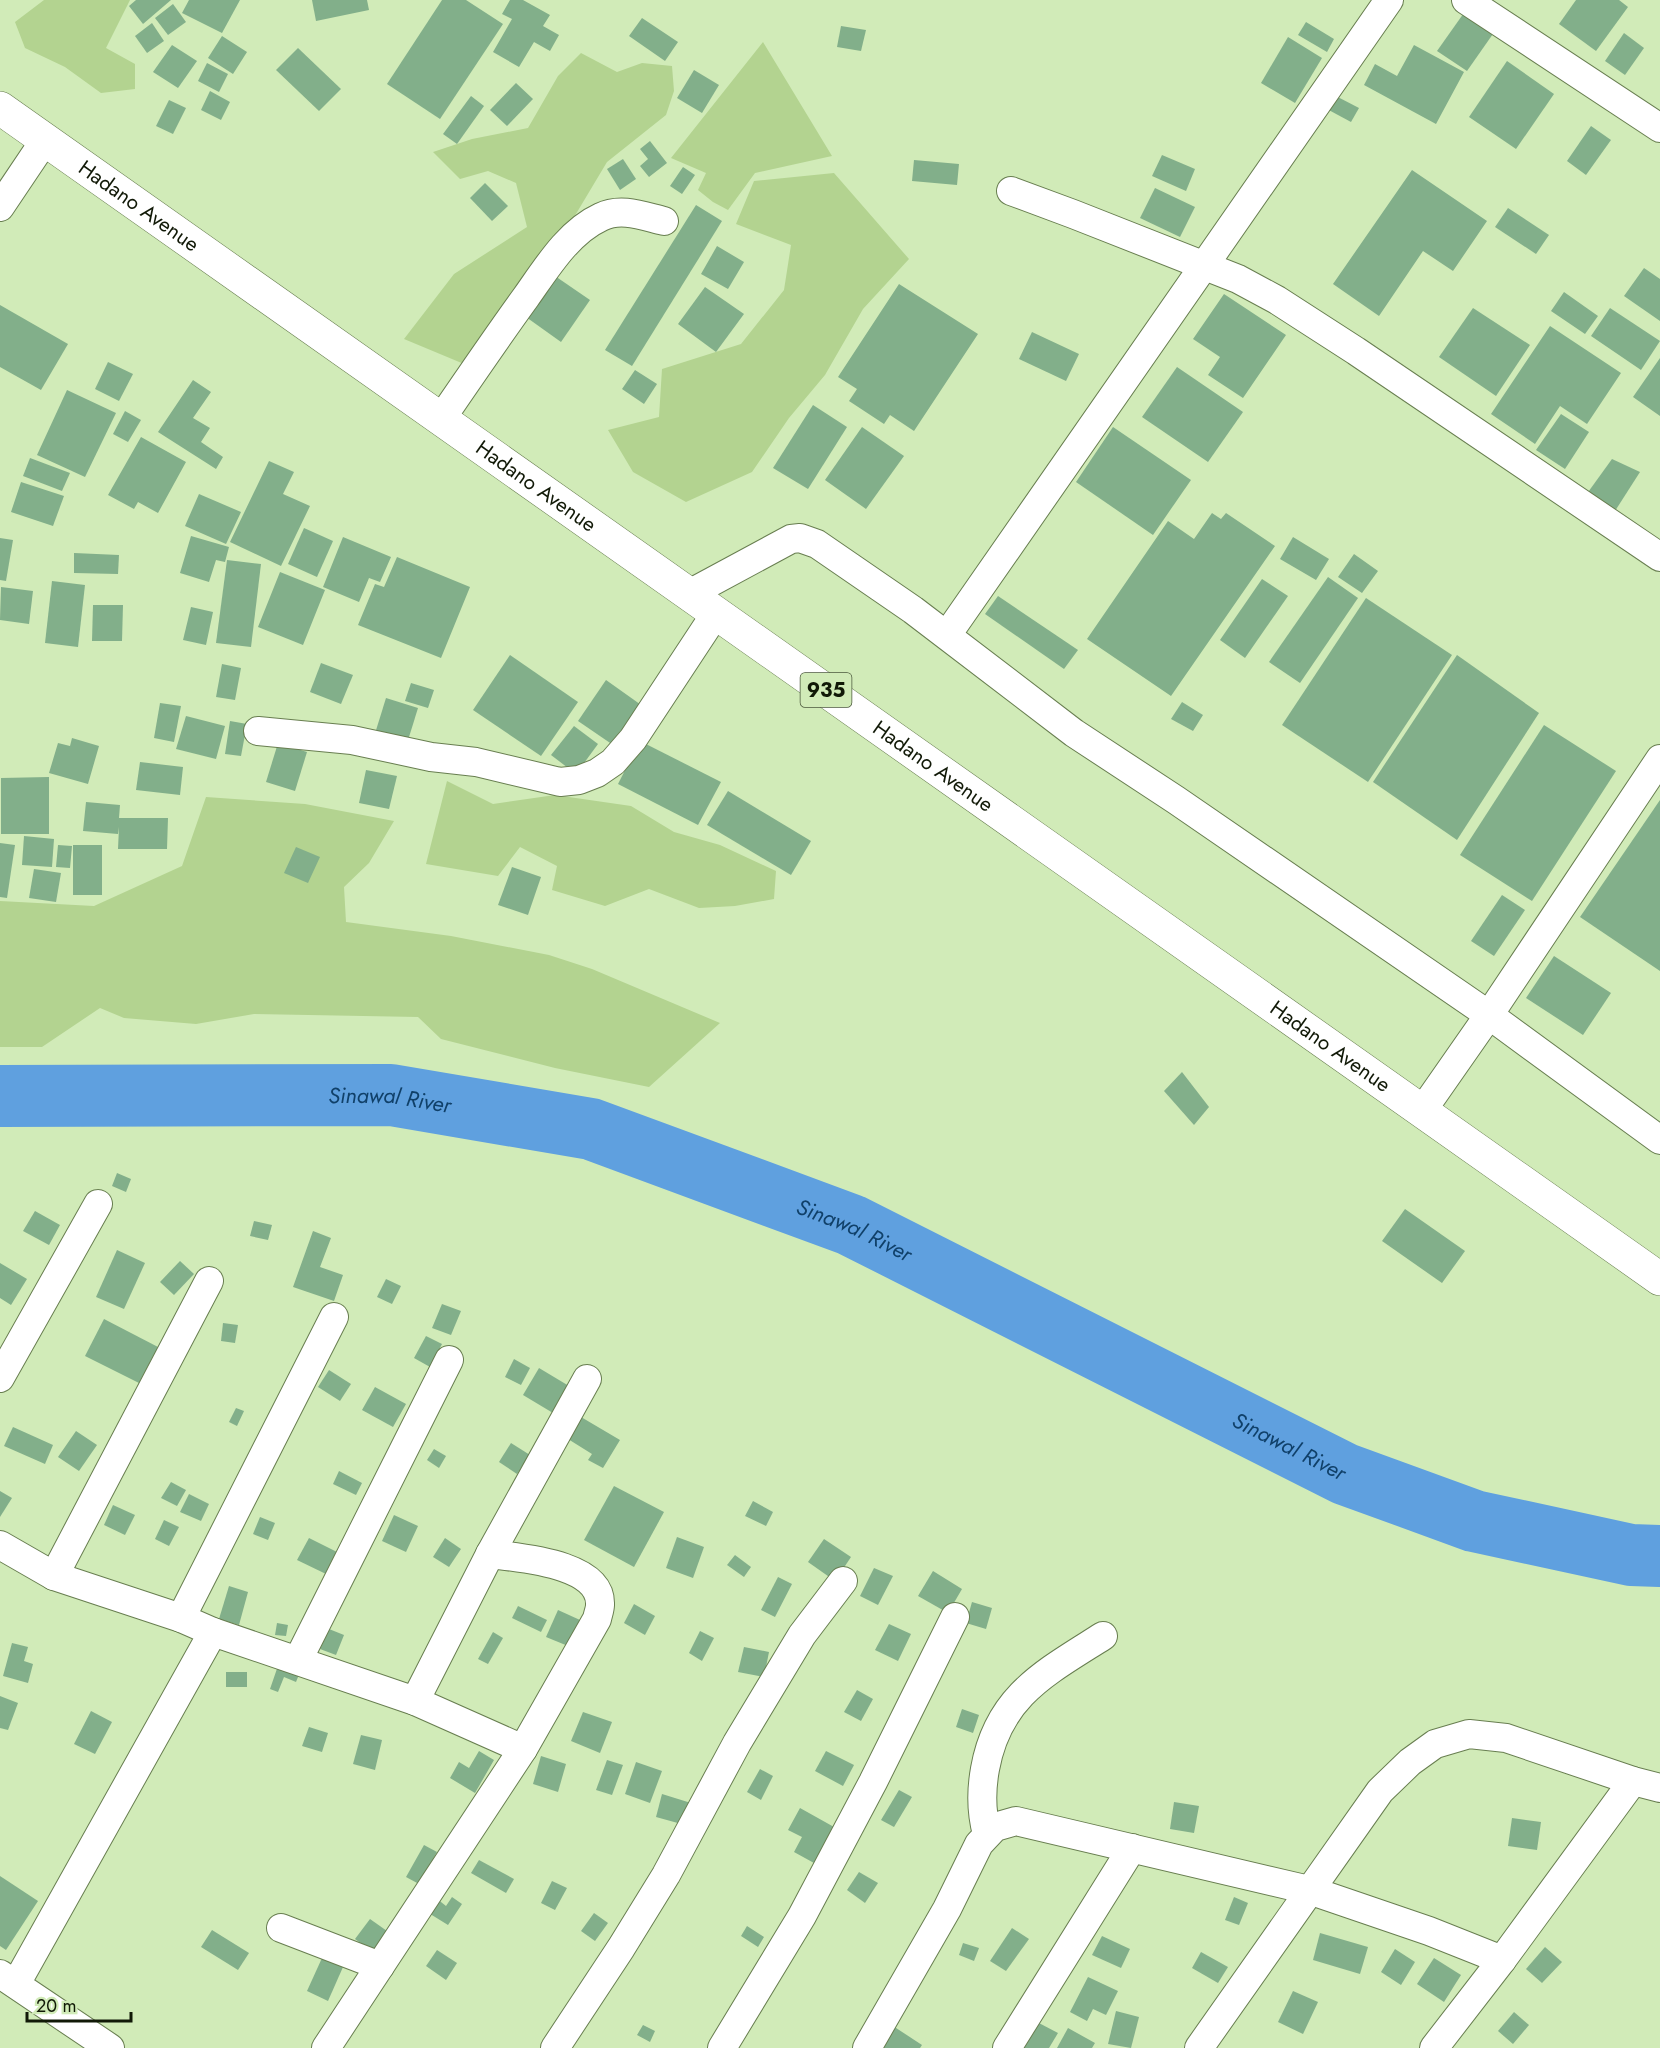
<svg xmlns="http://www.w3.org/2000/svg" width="1660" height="2048" font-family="Jost,sans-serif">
<rect width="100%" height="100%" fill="#d1ebb8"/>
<!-- green -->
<g fill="#b3d390">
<path d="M44,0h86l-24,48 29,16v25l-34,4 -36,-26 -40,-19 -10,-26z"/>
<path d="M763,42l69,114 -77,17 -27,37 -15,-8 -15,-12 8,-17 -35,-15z"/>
<path d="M581,53l36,19 25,-9 30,3 2,25 -8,24 -59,47 -43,72 -100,130 -60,-25 50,-65 73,-47 -11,-44 -28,-12 -28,8 -27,-27 39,-13 56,-11 30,-52z"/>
<path d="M834,173l75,86 -46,50 -38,66 -36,43 -37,54 -66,30 -53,-30 -25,-42 51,-13 3,-48 79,-25 43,-54 7,-45 -55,-21 18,-43z"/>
<path d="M447,781l46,23 62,-9 76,11 43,26 46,13 56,26 -2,28 -39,7 -36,2 -50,-19 -44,17 -53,-16 5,-24 -37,-19 -22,29 -72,-12z"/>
<path d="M206,797l99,7 89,17 -25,42 -25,24 2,35 105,14 98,19 43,14 128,54 -71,64 -94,-19 -114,-29 -23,-22 -164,-3 -58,10 -72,-6 -24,-10 -58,39h-42v-146l94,5 88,-40z"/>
</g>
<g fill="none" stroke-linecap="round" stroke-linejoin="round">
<!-- river -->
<path stroke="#5fa0df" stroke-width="62" id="s1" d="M0,1096l391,-1 200,34 260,96 494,249 129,47 157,34 29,1"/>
</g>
<!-- building -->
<g fill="#82af8a">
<path d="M136,0h35l-28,24 -14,-18z"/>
<path d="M189,0h51l-18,33 -40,-20z"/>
<path d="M312,0h55l2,10 -53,11z"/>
<path d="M442,0h24l37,24 -63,95 -53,-35z"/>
<path d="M510,0h13l27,15 -7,11 16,9 -9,16 -16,-9 -15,25 -26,-15 19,-33 -10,-5z"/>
<path d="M1576,0h43l9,7 -32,44 -37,-27z"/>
<path d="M173,4l13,18 -18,13 -13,-17z"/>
<path d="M1466,10l29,21 -28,40 -30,-20z"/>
<path d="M642,18l36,24 -13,19 -36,-25z"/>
<path d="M1306,22l28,17 -7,13 -29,-17z"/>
<path d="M152,23l12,18 -17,12 -12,-17z"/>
<path d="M841,26l25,4 -5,21 -24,-4z"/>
<path d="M1624,33l20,15 -19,27 -20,-14z"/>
<path d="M222,36l25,16 -14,22 -25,-16z"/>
<path d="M1288,37l34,21 -27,45 -34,-20z"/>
<path d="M172,45l25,16 -19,27 -25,-16z"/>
<path d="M1414,45l50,27 -28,52 -72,-39 11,-21 22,12z"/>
<path d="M298,48l43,41 -22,22 -43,-41z"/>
<path d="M1507,61l47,33 -38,55 -47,-32z"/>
<path d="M207,63l21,11 -9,18 -21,-11z"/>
<path d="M694,70l25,15 -17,28 -25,-15z"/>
<path d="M516,83l17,16 -26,27 -17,-16z"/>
<path d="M210,91l20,11 -9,18 -20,-10z"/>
<path d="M1332,94l27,14 -8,14 -26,-14z"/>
<path d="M471,96l13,10 -27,38 -14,-10z"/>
<path d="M169,100l17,8 -13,26 -17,-8z"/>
<path d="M1591,126l20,14 -25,35 -19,-14z"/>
<path d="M650,141l17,22 -18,14 -9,-11 8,-7 -8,-10z"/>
<path d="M1162,155l33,14 -9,22 -34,-15z"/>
<path d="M623,159l13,20 -16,11 -13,-21z"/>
<path d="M914,160l45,4 -2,21 -45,-4z"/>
<path d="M683,167l12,8 -13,19 -12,-8z"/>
<path d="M1412,170l75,51 -34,50 -30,-20 -44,65 -46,-32z"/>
<path d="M485,183l23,23 -16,15 -22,-23z"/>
<path d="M1155,188l40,19 -15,30 -40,-19z"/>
<path d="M696,205l26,16 -90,145 -27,-16z"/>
<path d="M1508,208l41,27 -13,19 -41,-27z"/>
<path d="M717,246l27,16 -16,27 -27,-15z"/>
<path d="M1644,268l16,11v42l-36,-25z"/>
<path d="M555,276l35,24 -29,42 -35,-25z"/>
<path d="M899,284l79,50 -64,97 -24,-16 -6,9 -35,-23 8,-12 -19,-12z"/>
<path d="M705,287l39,27 -28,38 -38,-28z"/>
<path d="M1564,292l34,24 -13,18 -34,-23z"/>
<path d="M1224,294l62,41 -43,63 -35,-23 12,-18 -27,-18z"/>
<path d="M0,305l68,39 -27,46 -41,-23z"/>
<path d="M1473,308l57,37 -34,51 -57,-39z"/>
<path d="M1610,308l50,33 -19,29 -50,-34z"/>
<path d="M1550,326l71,47 -34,51 -27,-18 -25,38 -44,-30z"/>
<path d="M1032,332l47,22 -13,27 -47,-22z"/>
<path d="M1660,358v58l-27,-19z"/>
<path d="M108,362l25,12 -14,27 -24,-12z"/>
<path d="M1177,367l66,45 -35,50 -66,-45z"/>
<path d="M635,370l22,14 -13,20 -22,-15z"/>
<path d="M193,380l18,12 -18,26 17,10 -9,14 22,15 -7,12 -58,-37z"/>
<path d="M67,390l49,23 -31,64 -48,-22z"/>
<path d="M813,405l34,22 -39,62 -35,-21z"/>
<path d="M125,411l16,9 -13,22 -15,-8z"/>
<path d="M1561,414l28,18 -24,37 -29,-19z"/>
<path d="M862,427l42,29 -38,53 -41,-29z"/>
<path d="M1113,427l78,53 -38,55 -77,-53z"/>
<path d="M141,437l45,25 -28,51 -20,-11 -4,7 -26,-14z"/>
<path d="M30,458l40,15 -8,18 -39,-15z"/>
<path d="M1612,459l28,13 -25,39 -29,-16z"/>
<path d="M269,461l25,11 -11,22 27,12 -29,60 -51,-24z"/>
<path d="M21,482l43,14 -11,30 -42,-14z"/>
<path d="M199,494l42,18 -15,32 -41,-18z"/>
<path d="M1212,513l9,6 5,-6 49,33 -104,150 -84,-57 81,-118 26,18z"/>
<path d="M304,528l29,13 -16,36 -29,-13z"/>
<path d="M191,536l38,11 -4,15 -9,-2 -7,22 -29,-9z"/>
<path d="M343,537l48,20 -11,25 -11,-4 -10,24 -36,-15z"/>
<path d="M1293,537l36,22 -13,21 -36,-21z"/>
<path d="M0,538l13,2 -7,41 -6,-1z"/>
<path d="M74,553l45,2 -1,19 -44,-1z"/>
<path d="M1354,554l24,17 -16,22 -24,-16z"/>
<path d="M397,557l73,30 -29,71 -83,-33 17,-41 9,3z"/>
<path d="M227,560l34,4 -10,83 -35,-4z"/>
<path d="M280,572l45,18 -22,55 -45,-18z"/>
<path d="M1328,577l30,21 -58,85 -31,-21z"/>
<path d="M1262,579l26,17 -43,62 -25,-18z"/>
<path d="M52,581l33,4 -7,62 -33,-4z"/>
<path d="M1,587l32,4 -4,33 -29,-4z"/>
<path d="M998,596l80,54 -14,19 -79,-55z"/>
<path d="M1366,598l86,57 -84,127 -86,-57z"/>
<path d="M93,605h30l-1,36h-30z"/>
<path d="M191,607l22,5 -7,33 -23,-5z"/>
<path d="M510,655l68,47 -37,54 -68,-46z"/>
<path d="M1457,655l82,58 -82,127 -84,-58z"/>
<path d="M321,663l32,12 -12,29 -31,-12z"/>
<path d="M222,664l19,4 -6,32 -19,-3z"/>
<path d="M606,680l38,27 -28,40 -38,-26z"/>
<path d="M411,683l23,7 -6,18 -23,-7z"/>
<path d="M386,698l32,10 -13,42 -32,-10z"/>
<path d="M1182,702l21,13 -10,16 -22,-12z"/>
<path d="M160,703l21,3 -7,36 -20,-4z"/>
<path d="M186,716l39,10 -9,33 -40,-10z"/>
<path d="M230,721l17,3 -6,32 -16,-2z"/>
<path d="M1544,725l72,46 -84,130 -72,-46z"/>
<path d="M574,726l24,18 -22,30 -25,-19z"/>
<path d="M72,738l27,8 -11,38 -39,-11 9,-30 12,3z"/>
<path d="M640,741l81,41 -23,43 -80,-41z"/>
<path d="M278,743l29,9 -12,39 -29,-9z"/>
<path d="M140,762l43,5 -3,28 -44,-5z"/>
<path d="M366,770l31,6 -8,33 -30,-6z"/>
<path d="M49,777v57h-48v-56z"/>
<path d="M728,791l83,50 -20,34 -84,-50z"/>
<path d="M1660,800v171l-80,-54z"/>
<path d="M86,802l34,3 -1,13h49l-1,31h-49l1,-22 -1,7 -35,-3z"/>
<path d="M24,836l30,3 -2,28 -30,-2z"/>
<path d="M0,843l15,2 -8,53 -7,-1z"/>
<path d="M58,845l14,1 -2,22 -14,-1z"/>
<rect x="73" y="845" width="29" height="50"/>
<path d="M296,847l24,10 -12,26 -24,-10z"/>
<path d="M512,867l29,10 -13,38 -30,-10z"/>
<path d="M34,869l27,4 -5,29 -27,-4z"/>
<path d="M1502,895l23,15 -31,46 -23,-15z"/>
<path d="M1554,956l57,37 -28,42 -57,-37z"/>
<path d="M1182,1072l27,35 -15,18 -30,-34z"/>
<path d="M117,1173l14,6 -5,13 -14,-6z"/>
<path d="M1405,1209l60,42 -23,32 -60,-42z"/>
<path d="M35,1211l25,14 -11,20 -26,-14z"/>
<path d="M254,1221l18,4 -4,15 -18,-4z"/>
<path d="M313,1231l18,7 -11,29 23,8 -9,26 -41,-14z"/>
<path d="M117,1250l28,13 -21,46 -28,-12z"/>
<path d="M180,1261l14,13 -20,21 -14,-13z"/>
<path d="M0,1263l27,16 -16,26 -11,-7z"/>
<path d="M386,1279l15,7 -9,18 -15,-7z"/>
<path d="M442,1304l19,7 -10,24 -19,-7z"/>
<path d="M104,1319l54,28 -19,36 -54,-27z"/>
<path d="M223,1323l15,2 -3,18 -14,-2z"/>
<path d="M426,1336l16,8 -12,23 -16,-9z"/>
<path d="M514,1359l16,9 -9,17 -16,-8z"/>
<path d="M539,1368l30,18 -16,27 -30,-18z"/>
<path d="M329,1370l22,14 -11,17 -22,-14z"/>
<path d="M375,1387l31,17 -13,23 -31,-17z"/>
<path d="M236,1408l8,3 -7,15 -8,-4z"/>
<path d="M581,1417l39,23 -17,28 -15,-8 4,-6 -24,-15z"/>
<path d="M13,1427l40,18 -8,19 -41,-18z"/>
<path d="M76,1431l21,14 -18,26 -21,-14z"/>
<path d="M511,1443l19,12 -13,19 -18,-12z"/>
<path d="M434,1449l12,7 -7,12 -12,-8z"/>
<path d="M339,1471l23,12 -6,12 -23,-11z"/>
<path d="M171,1482l15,8 -9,16 -16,-8z"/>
<path d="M614,1486l50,26 -30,55 -50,-27z"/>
<path d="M0,1491l12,7 -12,19z"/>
<path d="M189,1494l20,10 -8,17 -21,-9z"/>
<path d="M753,1501l20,11 -7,14 -21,-10z"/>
<path d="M113,1505l22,10 -10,20 -21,-10z"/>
<path d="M394,1515l24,11 -12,26 -24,-11z"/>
<path d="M260,1517l15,6 -7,17 -15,-6z"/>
<path d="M164,1520l15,7 -10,19 -14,-7z"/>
<path d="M677,1537l27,10 -11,31 -27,-10z"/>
<path d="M309,1538l28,14 -11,22 -29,-14z"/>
<path d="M445,1538l16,11 -12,18 -16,-10z"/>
<path d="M824,1539l27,18 -16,24 -27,-19z"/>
<path d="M735,1555l16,12 -7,10 -17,-12z"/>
<path d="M874,1568l19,8 -15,29 -18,-9z"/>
<path d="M933,1571l29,18 -14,24 -30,-17z"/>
<path d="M778,1577l14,7 -17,33 -14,-7z"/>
<path d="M229,1586l19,6 -9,33 -20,-6z"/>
<path d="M972,1602l20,6 -6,21 -20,-6z"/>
<path d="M634,1604l21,12 -10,19 -21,-12z"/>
<path d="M518,1606l29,14 -6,12 -29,-14z"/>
<path d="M558,1610l22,10 -12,26 -22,-9z"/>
<path d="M277,1623l11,2 -2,11 -11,-1z"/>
<path d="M889,1624l22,10 -13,27 -23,-11z"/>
<path d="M329,1629l15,6 -8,20 -16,-6z"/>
<path d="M700,1631l14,7 -12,23 -13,-8z"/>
<path d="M493,1632l10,6 -15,26 -10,-5z"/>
<path d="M12,1643l16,4 -4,14 9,3 -5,19 -25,-7z"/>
<path d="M744,1647l25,5 -5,25 -26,-5z"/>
<path d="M280,1660l22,7 -6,15 -12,-5 -6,15 -8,-3z"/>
<rect x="226" y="1672" width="21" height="15"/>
<path d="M857,1690l16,9 -12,22 -17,-9z"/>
<path d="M0,1696l18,7 -10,27 -8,-2z"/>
<path d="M962,1709l17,6 -6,18 -17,-6z"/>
<path d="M91,1711l21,11 -17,32 -21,-10z"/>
<path d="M583,1712l29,10 -12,31 -29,-12z"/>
<path d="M309,1727l19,6 -6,19 -20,-6z"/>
<path d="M361,1735l21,5 -7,30 -22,-6z"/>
<path d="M479,1751l15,9 -19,33 -25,-15 9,-16 10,6z"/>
<path d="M826,1751l28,14 -11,21 -28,-15z"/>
<path d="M541,1756l25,8 -8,28 -25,-8z"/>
<path d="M607,1760l16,5 -11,30 -16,-5z"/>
<path d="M636,1762l26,9 -12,32 -25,-9z"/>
<path d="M760,1769l13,7 -12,24 -14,-8z"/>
<path d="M899,1790l13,7 -18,30 -13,-7z"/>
<path d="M662,1794l29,9 -6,22 -29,-8z"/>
<path d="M1174,1802l25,4 -5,27 -24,-4z"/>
<path d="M800,1808l34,19 -20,36 -20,-11 8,-15 -14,-7z"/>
<path d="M1512,1818l29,4 -4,28 -29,-4z"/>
<path d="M424,1845l13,7 -18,32 -13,-7z"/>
<path d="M479,1860l35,19 -8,14 -35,-20z"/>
<path d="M859,1872l19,11 -13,20 -18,-13z"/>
<path d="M0,1876l38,25 -32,49 -6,-4z"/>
<path d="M552,1881l15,7 -12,22 -14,-7z"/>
<path d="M452,1897l10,7 -14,21 -21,-13 9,-14 10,8z"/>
<path d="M1234,1897l14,6 -9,22 -14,-5z"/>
<path d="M594,1913l14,10 -13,18 -14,-10z"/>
<path d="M370,1919l17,12 -14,21 -18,-13z"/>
<path d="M747,1926l17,11 -6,10 -17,-11z"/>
<path d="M1012,1928l17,11 -23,32 -16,-10z"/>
<path d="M212,1930l37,23 -11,17 -37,-23z"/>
<path d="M1320,1933l48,14 -8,27 -47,-14z"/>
<path d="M1102,1936l28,13 -9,19 -29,-13z"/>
<path d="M963,1943l16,5 -5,13 -15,-6z"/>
<path d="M1545,1947l17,15 -20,21 -16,-14z"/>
<path d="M1395,1949l20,13 -14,23 -20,-13z"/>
<path d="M437,1950l20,13 -11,17 -20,-14z"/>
<path d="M1201,1952l27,15 -10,16 -26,-15z"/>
<path d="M322,1958l21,9 -15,34 -21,-10z"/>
<path d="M1434,1958l27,17 -17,27 -27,-18z"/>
<path d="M1088,1977l30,14 -12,24 -13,-6 -6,12 -17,-9z"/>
<path d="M1293,1991l25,11 -15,32 -25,-12z"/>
<path d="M1116,2011l23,6 -8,31 -23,-4z"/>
<path d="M1514,2012l15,13 -16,19 -15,-13z"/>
<path d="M1037,2022l21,11 -9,15h-26z"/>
<path d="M643,2025l12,6 -5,11 -13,-7z"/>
<path d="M893,2026l29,19 -2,3h-42z"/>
<path d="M1068,2028l27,15 -3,5h-35z"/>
</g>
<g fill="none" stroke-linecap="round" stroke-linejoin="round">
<!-- street casing -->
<g stroke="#687e50" stroke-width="30">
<g id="street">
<path d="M1466,0l194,128"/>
<path d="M1011,191l62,23 165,65 39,21 79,51 304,206"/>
<path d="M0,207l45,-67"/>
<path d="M441,419c28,-41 56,-82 85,-122 20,-28 42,-65 75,-80 20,-10 42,-1 63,4"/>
<path d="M689,594l102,-55 9,-1 17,6 96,66 161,123 102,67 313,215 171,125"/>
<path d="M947,635l442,-635"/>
<path d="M258,731l94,9 79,17 45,5 84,20 19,-2 18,-7 16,-11 20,-23 83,-126"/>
<path d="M1422,1111l67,-96 171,-256"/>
<path d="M0,1378l98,-174"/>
<path d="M0,1545l54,31 127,42 32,14 202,69 108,48"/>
<path d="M54,1576l155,-295"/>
<path d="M181,1618l153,-301"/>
<path d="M298,1660l151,-300"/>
<path d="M415,1701l75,-147 97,-175"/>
<path d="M987,1834c-6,-22 -6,-43 -2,-65 13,-73 60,-96 118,-133"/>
<path d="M281,1928l99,38"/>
<path d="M0,1974l110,74"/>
<path d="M16,1984l197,-352"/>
<path d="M326,2048l197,-299 74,-130c1,-5 3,-10 3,-14 2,-42 -81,-47 -110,-51"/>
<path d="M555,2048l66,-100 45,-73 71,-132 65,-108 41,-54"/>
<path d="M722,2048l80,-132 71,-134 82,-165"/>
<path d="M867,2048l80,-139 32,-65 16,-17 21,-6 293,69 120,41 73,29"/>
<path d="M1007,2048l125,-200"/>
<path d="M1199,2048l181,-257 30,-29 25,-18 34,-10 37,4 127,43 27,7"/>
<path d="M1434,2048l68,-88 131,-179"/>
</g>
</g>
<!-- primary casing -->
<g stroke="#687e50" stroke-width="34">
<g id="primary">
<path id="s2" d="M0,108l1660,1171"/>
</g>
</g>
<!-- street -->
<use href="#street" stroke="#fff" stroke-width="28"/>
<!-- primary -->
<use href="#primary" stroke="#fff" stroke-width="33"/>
</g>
<g text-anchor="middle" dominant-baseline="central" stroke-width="6" stroke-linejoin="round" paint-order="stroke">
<!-- shield labels -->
<rect fill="#d1ebb8" stroke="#4b583c" stroke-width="1.5" x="800.5" y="673" width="51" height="34" rx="4.5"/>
<g font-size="20" font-weight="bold" fill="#111907">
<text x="826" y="690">935</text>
</g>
<!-- street labels -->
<g font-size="21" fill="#111907" stroke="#d1ebb8">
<text stroke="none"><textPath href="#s2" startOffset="170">Hadano Avenue</textPath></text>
<text stroke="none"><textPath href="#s2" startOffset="656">Hadano Avenue</textPath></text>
<text stroke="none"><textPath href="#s2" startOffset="1142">Hadano Avenue</textPath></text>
<text stroke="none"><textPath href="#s2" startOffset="1628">Hadano Avenue</textPath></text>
</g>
<!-- water labels -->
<g font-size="22" font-style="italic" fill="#104069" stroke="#d1ebb8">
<text stroke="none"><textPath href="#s1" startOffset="390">Sinawal River</textPath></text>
<text stroke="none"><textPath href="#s1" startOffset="876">Sinawal River</textPath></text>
<text stroke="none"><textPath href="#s1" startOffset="1362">Sinawal River</textPath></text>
</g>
</g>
<!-- scale -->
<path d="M27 2012v9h104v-9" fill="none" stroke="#111907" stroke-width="3"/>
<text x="36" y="2012" font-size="18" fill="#111907" stroke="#d1ebb8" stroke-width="4.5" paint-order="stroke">20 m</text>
</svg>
